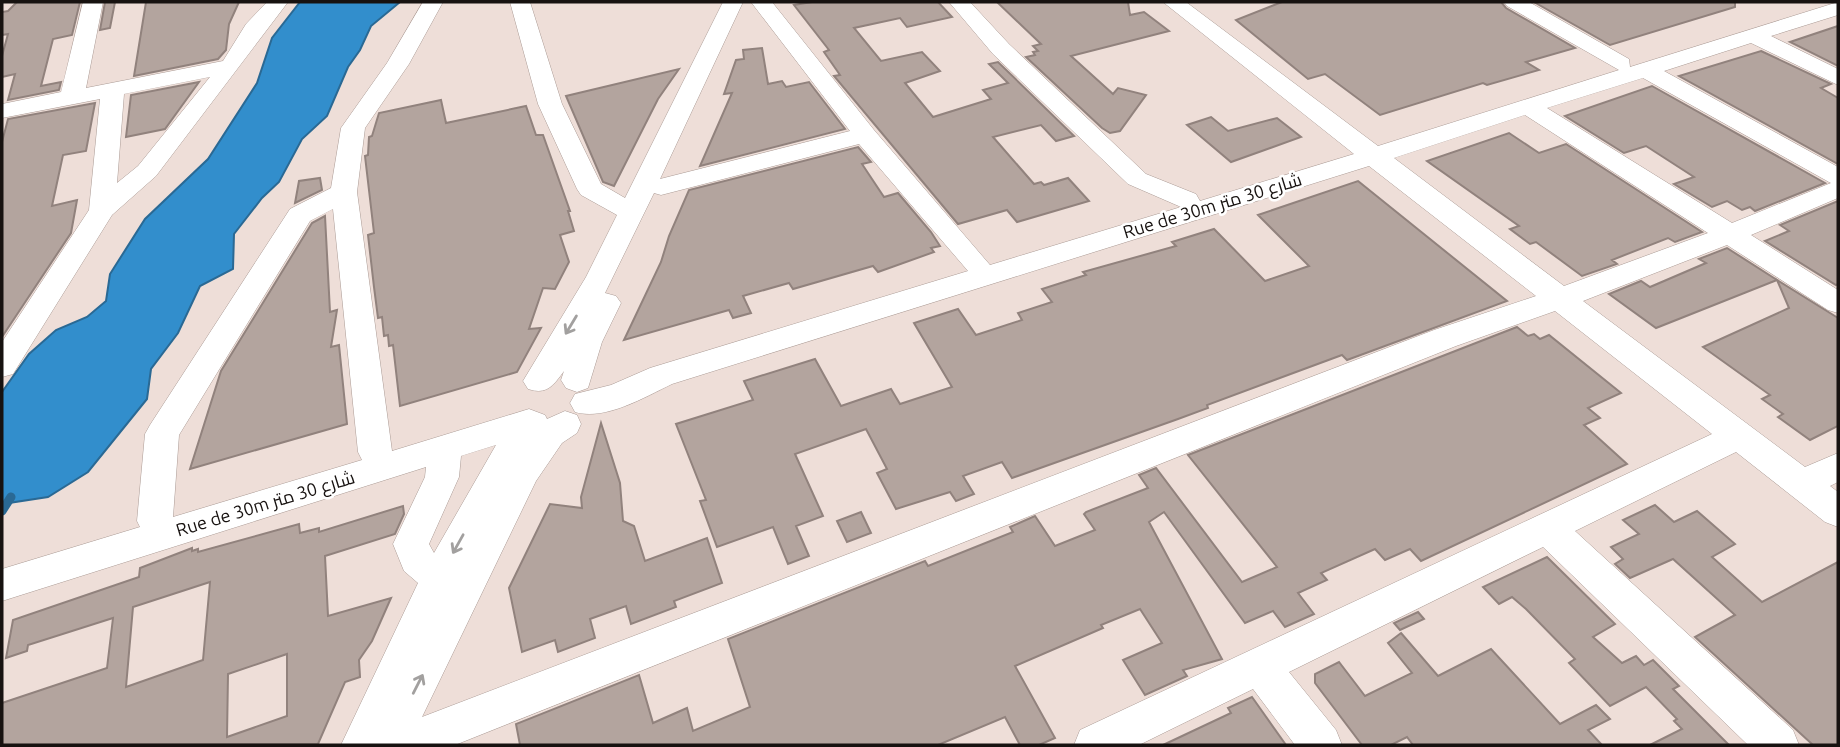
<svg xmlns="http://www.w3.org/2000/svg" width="1840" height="747" font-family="Ubuntu,Cairo,sans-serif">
<rect width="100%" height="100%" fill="#eeded8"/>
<!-- water -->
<path fill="#328ecc" stroke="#2a6994" stroke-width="2" d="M300,2h100l-29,24 -11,24 -12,17 -21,49 -25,23 -23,43 -17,16 -28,36 -1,35 -33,17 -22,47 -27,36 -4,30 -59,73 -40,25 -46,7v-112l27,-38 27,-24 31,-13 19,-16 4,-27 35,-55 63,-60 49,-76 15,-45z"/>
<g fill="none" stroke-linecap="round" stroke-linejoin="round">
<!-- stream -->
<path stroke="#2a6994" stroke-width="9" d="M2,511l9,-14"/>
</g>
<!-- building -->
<g fill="#b3a49e" stroke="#91827d" stroke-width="2" fill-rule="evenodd">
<path d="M17,2h63l-8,33 -19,4 -12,47 20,-4 -2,8 -51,10 7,-26 -13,3v-21l6,-22 -6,1v-23l6,-1z"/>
<path d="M105,2h10l-5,26 -10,2z"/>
<path d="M146,2h93l-10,22 -3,26 -8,9 -84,17z"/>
<path d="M812,2h126l14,15 -45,10 -7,-9 -46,10 27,33 41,-9 18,19 -35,12 28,34 58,-18 -8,-9 25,-7 -19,-19 9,-2 76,74 -18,5 -15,-16 -48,12 41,47 7,-2 3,3 24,-7 21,23 -72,21 -10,-12 -49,14 -124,-148 6,-1 -16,-23 5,-2 -35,-45z"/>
<path d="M997,2h131l2,13 14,-3 25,19 -98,25 42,38 5,-6 28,7 -26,36 -10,2 -8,-5 -76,-71 9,-2 -2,-3 5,-1 -5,-5 8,-2z"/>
<path d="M1282,2h219l5,6 69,40 -49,14 13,8 -52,15 -4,-2 -103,32 -55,-41 -17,5 -72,-59z"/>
<path d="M1534,2h201v5l-125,38z"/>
<path d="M1838,26v40l-48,-24z"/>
<path d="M762,48l6,36 14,-3 4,6 23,-5 36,47 -145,37 32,-73 -8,1 12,-34 8,-1 -1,-9z"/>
<path d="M1761,51l70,33 -10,4 17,10v66l-159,-88z"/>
<path d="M679,69l-21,30 -44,87 -11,-4 -37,-86z"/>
<path d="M199,82l-34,47 -39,8 5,-42z"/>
<path d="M1652,86l173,97 -70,28 -5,-4 -8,3 -15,-9 -15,6 -38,-23 20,-7 -48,-31 -22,7 -59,-37z"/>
<path d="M441,100l5,23 80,-17 10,29h7l27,76h-2l6,20 -14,4 9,27 -14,27 -12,-1 -14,41 12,-1 -24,44 -117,34 -7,-61 -4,1 -1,-11 -4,1 -2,-19 -4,1 -4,-31 -6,-52 6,-2 -9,-77 3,-1 1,-18 3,-1 7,-23z"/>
<path d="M95,103l-9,48 -23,4 -11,51 25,-6 -6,33 -69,104v-195l6,-23z"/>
<path d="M1211,117l17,14 49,-13 24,19 -70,25 -44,-37z"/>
<path d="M1509,133l30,20 27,-9 136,88 -27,10 -7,-4 -56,22 5,4 -35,12 -46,-34 -6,2 -20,-15 9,-3 -92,-65z"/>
<path d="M858,147l13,15 -9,2 22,33 14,-4 33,39 9,14 -9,2 3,4 -56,20 -5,-6 -80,23 -4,-6 -46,13 8,17 -18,5 -4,-8 -105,30 37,-78 8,-26 20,-46z"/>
<path d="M320,178l2,12 -27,13 4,-22z"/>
<path d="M1358,181l149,120 -160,59 -5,-5 -135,50 1,3 -30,11 -166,59 -10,-16 -39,14 11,18 -18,7 -6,-9 -54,17 -19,-36 10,-4 -21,-40 -71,25 28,62 -27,10 13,30 -21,8 -15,-37 -56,20 -17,-46 6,-1 -30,-76 77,-24 -9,-19 71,-22 26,47 50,-17 9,15 52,-17 -38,-64 44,-14 18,26 46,-15 -4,-7 34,-11 -10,-13 44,-14 -3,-3 93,-26 -4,-4 42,-13 51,52 44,-15 -51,-51z"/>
<path d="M1838,201v83l-2,1 -71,-44 24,-10 -9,-6z"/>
<path d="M325,216l5,96 7,-2 -6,37 8,-2 8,79 -157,45 31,-98 91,-148z"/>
<path d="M1727,248l50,32 -121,48 -47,-34 32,-13 9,6 56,-24 -7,-4z"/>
<path d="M1777,280l61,38v108l-28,14 -32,-23 5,-3 -21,-15 8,-4 -67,-48 86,-39z"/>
<path d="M1517,327l11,9 6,-2 6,5 9,-4 72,58 -33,15 12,10 -16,7 43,39 -206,97 -11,-12 -25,11 -10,-11 -54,24 6,7 -29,13 16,21 -29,13 -12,-16 -28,12 -81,-111 -15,10 73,137 -39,11 4,6 -42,19 -22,-35 39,-17 -22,-34 -39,16 2,3 -88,38 40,72 -16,7h-19l-15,-28 -67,28h-418l-4,-21 123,-49 14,48 34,-15 6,23 57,-24 -22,-68 197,-78 3,5 85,-34 -3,-5 25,-11 20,30 40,-16 -11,-16 2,-2 62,-24 -9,-13 17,-7 86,114 35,-15 -89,-112z"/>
<path d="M601,423l19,60 3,38 11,5 11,35 62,-23 15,45 -48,18 2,6 -45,17 -5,-18 -36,13 5,19 -37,14 -3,-12 -33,12 -13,-64 41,-84 32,4 -1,-11z"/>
<path d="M1655,505l19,17 23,-11 38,33 -23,13 50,45 76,-40v183h-25l-118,-108 40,-22 -62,-56 -43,19 -15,-14 8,-5 -12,-12 28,-13 -16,-14z"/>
<path d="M403,506l1,8 -9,20 -70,22 3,60 63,-18 -19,43 -13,19 1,17 -15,5 -27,62 -316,1v-42l105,-35 6,-50 -85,27 -1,6 -21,7 7,-38 126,-43 1,-9 52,-20v3l6,-2v3l101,-28 1,9 19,-5v4zM210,582l-7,78 -77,27 7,-80zM287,654v62l-60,21 1,-63z"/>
<path d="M861,512l10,21 -24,9 -10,-21z"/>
<path d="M1547,557l68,67 -22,13 29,26 14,-7 8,9 9,-5 26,26 -6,3 56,56h-79l32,-16 -8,-8 3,-2 -31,-32 -36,19 -41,-43 6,-4 -49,-50 -14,-12 -13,7 -16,-17z"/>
<path d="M1418,612l6,7 -24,11 -6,-7z"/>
<path d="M1401,633l37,43 53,-27 69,75 36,-19 14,14 -22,11 14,15h-189l-6,-8 -16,8h-29l-47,-62v-9l24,-12 26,34 47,-23 -24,-30z"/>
<path d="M1252,697l34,48h-123l68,-32 -3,-5z"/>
</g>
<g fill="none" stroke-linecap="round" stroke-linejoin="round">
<!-- minor casing -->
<g stroke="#ab9b95" stroke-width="1">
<g id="minor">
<path d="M83,2h20l-17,86 137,-27 23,-37 21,-22h21l-132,174 -44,39 -99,159 -11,3v-35l87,-132 11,-111 -98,19v-14l59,-12zM210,77l-72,89 -21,17 7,-89z"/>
<path d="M423,2h20l-34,62 -44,64 -8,64 35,259 137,-42 16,6 2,4 18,-8 12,4 4,9 -4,9 -15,10 -26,38 -114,236 1012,-387 102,-34 -167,-130 -697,218c-27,13 -67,37 -97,28l-5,-9 5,-9 36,-9 39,-17 318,-97 -109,-127 -198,51 -7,-2 -49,100 11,3 5,7 -19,39 -14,46 -11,4 -11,-4 -5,-8 3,-9c-11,15 -17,24 -36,18l-5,-8 63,-104 31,-62 -36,-20 -4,-6 -39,-85 -28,-102h20l32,102 39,80 24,14 98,-196h20l-83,177 190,-48 -99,-129h21l102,128 116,135 191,-58 -53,-23 -135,-130 -44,-52h21l39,42 137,130 50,20 4,7 154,-47 -191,-152h23l192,144 241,-76 -112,-64 -3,-4h25l100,57 1,8 208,-65v13l-67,21 67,33v16l-87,-42 -87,28 174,96v31l-87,37 87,55v23l-10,-3 -101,-65 -144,56 222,166 33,-14v29l-8,4 8,6v35l-13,-5 -89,-70 -161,79 218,199 6,15h-51l-205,-198 -254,125 47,58 6,15h-47l-42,-56 -114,56h-65l6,-15 632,-296 -157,-123 -99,35 -1001,399h-114l77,-162 -14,-12 -11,-27 32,-67 1,-10 -424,134v-32l138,-42 -3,-6 8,-87 5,-9 140,-216 41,-21 10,-60 46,-65zM1643,78l186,104 2,1 -99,40 -185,-115zM1525,115l183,118 -144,53 -170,-128zM333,209l25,243 4,8 -189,57 6,-82 131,-214zM496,445l-62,108 -5,-9 30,-67 2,-21z"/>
</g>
</g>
<!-- minor -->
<use href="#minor" fill="#fff" fill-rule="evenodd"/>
</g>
<!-- one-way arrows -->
<defs><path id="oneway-shaft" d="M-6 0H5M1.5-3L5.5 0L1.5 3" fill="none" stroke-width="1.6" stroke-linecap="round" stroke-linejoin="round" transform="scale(1.75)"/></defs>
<g stroke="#a2a09f">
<use href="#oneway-shaft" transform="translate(571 325) rotate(121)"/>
<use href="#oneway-shaft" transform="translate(458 544) rotate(119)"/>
<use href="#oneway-shaft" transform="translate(418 684) rotate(-63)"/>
</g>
<g text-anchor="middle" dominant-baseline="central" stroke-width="5" stroke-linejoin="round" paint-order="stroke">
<!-- street labels -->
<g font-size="18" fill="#171210" stroke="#fff">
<text transform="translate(1212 205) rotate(-17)">Rue de 30m شارع 30 متر</text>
<text transform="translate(265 503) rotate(-17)">Rue de 30m شارع 30 متر</text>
</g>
</g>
<!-- border -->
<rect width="1840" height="747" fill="none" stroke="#171210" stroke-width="7"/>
</svg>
